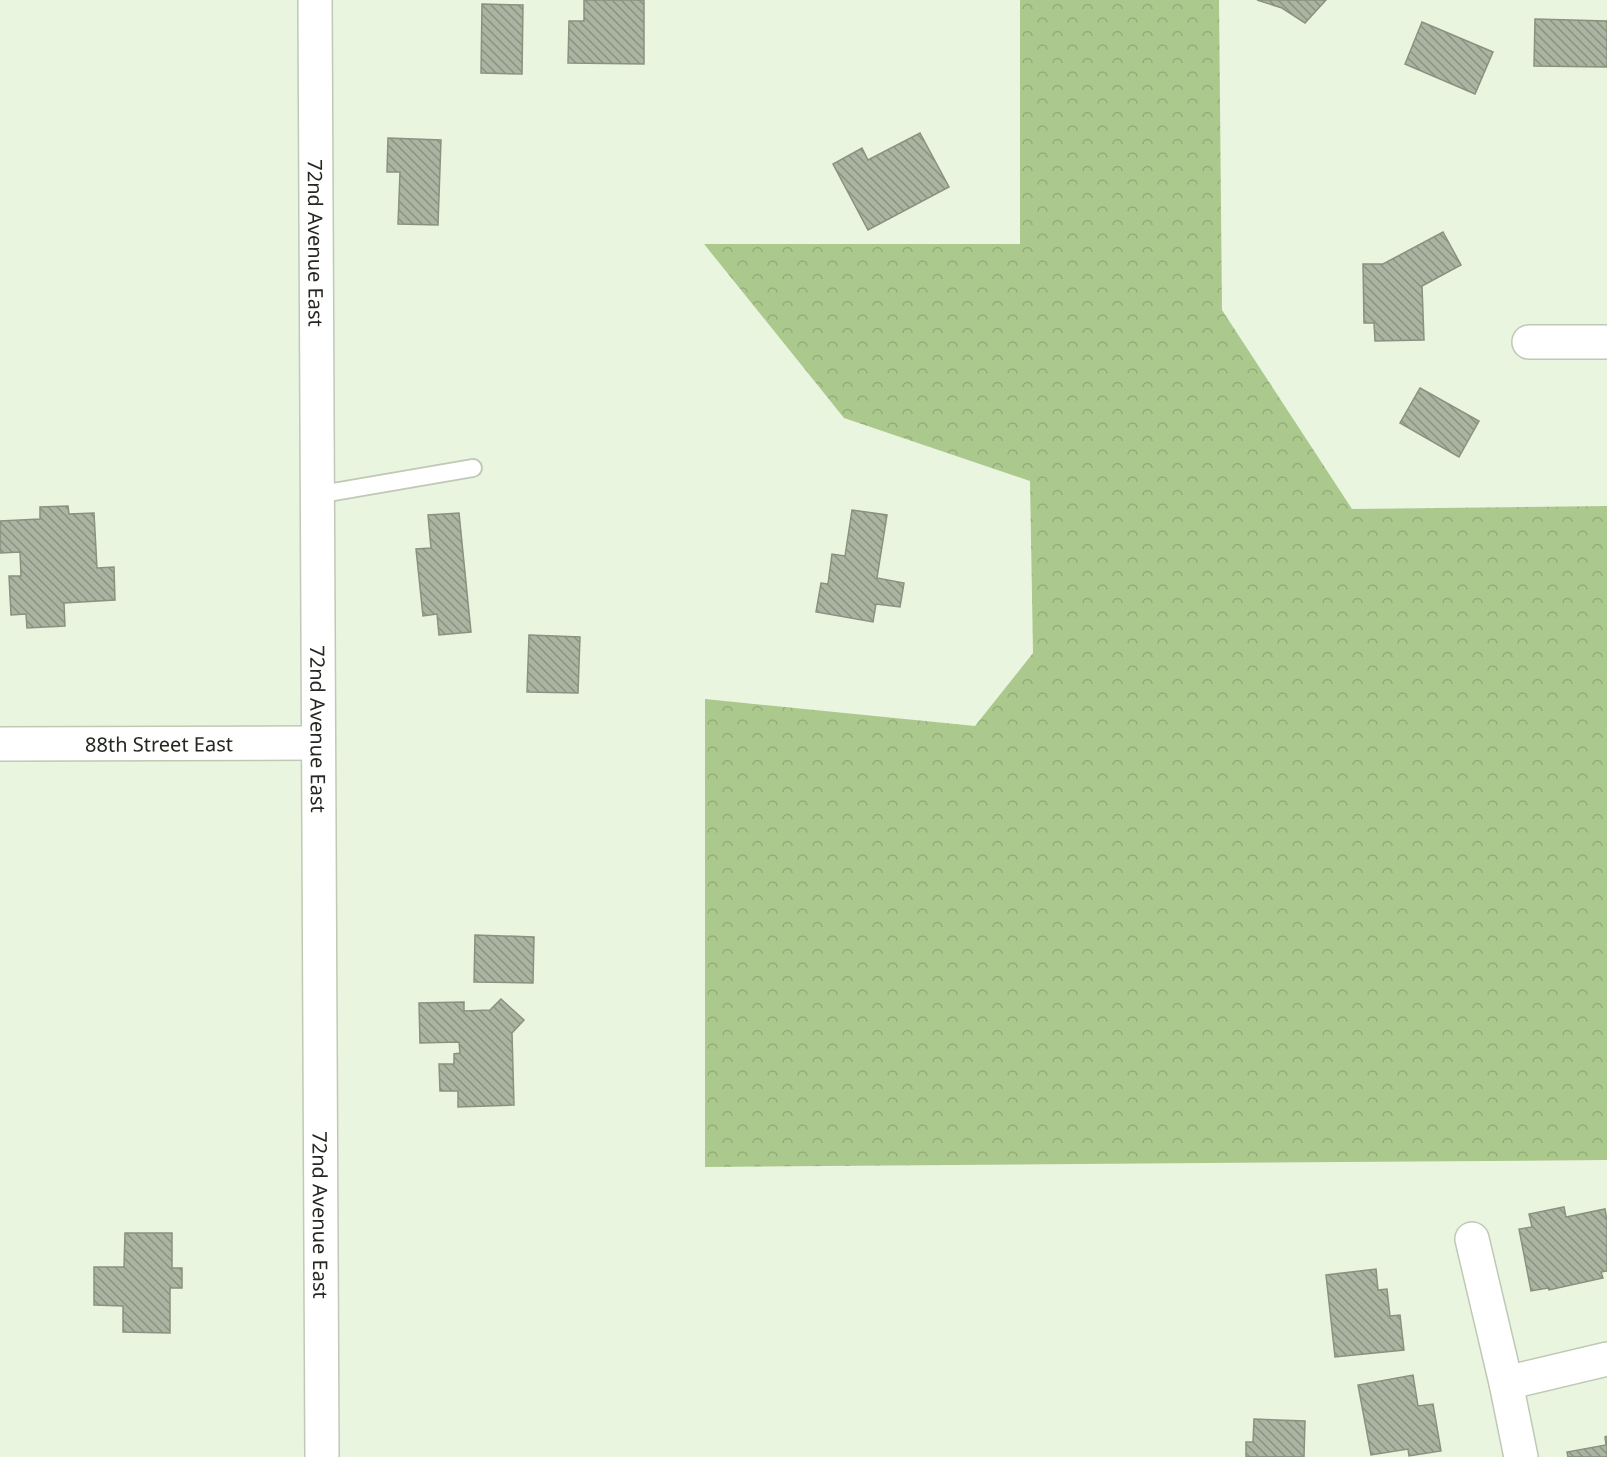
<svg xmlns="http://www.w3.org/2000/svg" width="1607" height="1457" font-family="'Noto Sans',sans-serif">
<defs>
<pattern id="forest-crowns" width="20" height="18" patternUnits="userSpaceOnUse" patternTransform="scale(1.5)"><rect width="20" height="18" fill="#abc98d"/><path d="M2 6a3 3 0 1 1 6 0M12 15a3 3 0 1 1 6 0" fill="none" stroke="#93ad79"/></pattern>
<pattern id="building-back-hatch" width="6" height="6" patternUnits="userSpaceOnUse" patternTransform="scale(1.5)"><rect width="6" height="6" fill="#aab4a1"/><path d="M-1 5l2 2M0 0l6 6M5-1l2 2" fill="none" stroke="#8a9283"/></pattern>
</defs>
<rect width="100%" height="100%" fill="#eaf5e0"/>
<!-- forest -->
<path fill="url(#forest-crowns)" d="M1020,0h199l3,310 130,199 255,-3v654l-902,7v-468l270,27 58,-73 -3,-172 -186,-63 -140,-174h316z"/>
<!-- building -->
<g fill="url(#building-back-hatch)" stroke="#88927f" stroke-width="1.5">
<path d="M584,0h60v64l-76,-1 1,-42h15z"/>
<path d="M1257,0h69l-21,23 -23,-15z"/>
<path d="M482,4l41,1 -1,69 -41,-1z"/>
<path d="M1535,19l72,2v46l-73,-1z"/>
<path d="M1422,22l71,30 -18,42 -70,-30z"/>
<path d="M920,133l29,54 -81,43 -35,-66 29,-16 6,12z"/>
<path d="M388,138l53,2 -3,85 -40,-1 2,-52h-13z"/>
<path d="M1443,232l18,33 -39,21 2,54 -49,1 -1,-18h-10l-1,-59h20z"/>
<path d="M1420,388l59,33 -20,36 -59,-34z"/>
<path d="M68,506l1,8 25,-1 3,55 17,-1 1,33 -51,3 1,23 -38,2 -1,-14 -15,1 -2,-39h12l-1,-24 -20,1v-32l40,-2v-12z"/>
<path d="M852,510l35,5 -10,63 27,5 -4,24 -24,-3 -3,18 -57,-10 5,-29 7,1 4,-30 13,2z"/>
<path d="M459,513l12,119 -32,3 -2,-21 -14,2 -7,-67 15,-1 -3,-33z"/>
<path d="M529,635l51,2 -2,56 -51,-1z"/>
<path d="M475,935l59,2 -1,46 -59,-1z"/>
<path d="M501,999l23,21 -12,13 2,72 -56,2v-16h-18l-1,-27h15v-10l6,-1 -1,-11 -39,1 -1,-40 45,-1v9l26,-1z"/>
<path d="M1564,1207l2,10 39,-8 2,12v50l-6,1 2,6 -54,12 -1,-2 -17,3 -12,-62 13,-2 -3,-13z"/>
<path d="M125,1233h47v35h10v20h-12v45l-47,-1v-26l-29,-1v-38h30z"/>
<path d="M1376,1269l2,21 9,-1 3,27 10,-1 4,35 -69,7 -9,-82z"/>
<path d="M1413,1375l5,31 15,-2 8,47 -32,5 -1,-7 -37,6 -13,-70z"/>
<path d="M1254,1419l51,2 -1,36h-58v-15h7z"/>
<path d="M1607,1436v21h-39l-1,-5 39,-7 -1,-8z"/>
</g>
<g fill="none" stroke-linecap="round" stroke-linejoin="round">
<!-- service casing -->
<g stroke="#bfc9b5" stroke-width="20">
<path id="service" d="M316,495l157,-27"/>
</g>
<!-- minor casing -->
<g stroke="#bfc9b5" stroke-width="36">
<g id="minor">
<path id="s1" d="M315,0l7,1457"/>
<path d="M1529,342h78"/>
<path id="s2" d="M0,744l317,-1"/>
<path d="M1472,1239l34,144 15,74"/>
<path d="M1506,1383l101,-24"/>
</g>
</g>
<!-- service -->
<use href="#service" stroke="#fff" stroke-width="16"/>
<!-- minor -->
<use href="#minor" stroke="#fff" stroke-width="33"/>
</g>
<g text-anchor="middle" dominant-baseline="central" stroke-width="6" stroke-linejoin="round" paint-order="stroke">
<!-- street labels -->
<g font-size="20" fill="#242821" stroke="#fff">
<text stroke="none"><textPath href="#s1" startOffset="243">72nd Avenue East</textPath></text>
<text stroke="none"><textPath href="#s1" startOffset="729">72nd Avenue East</textPath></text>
<text stroke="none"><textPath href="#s2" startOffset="159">88th Street East</textPath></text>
<text stroke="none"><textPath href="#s1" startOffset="1215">72nd Avenue East</textPath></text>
</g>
</g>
</svg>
